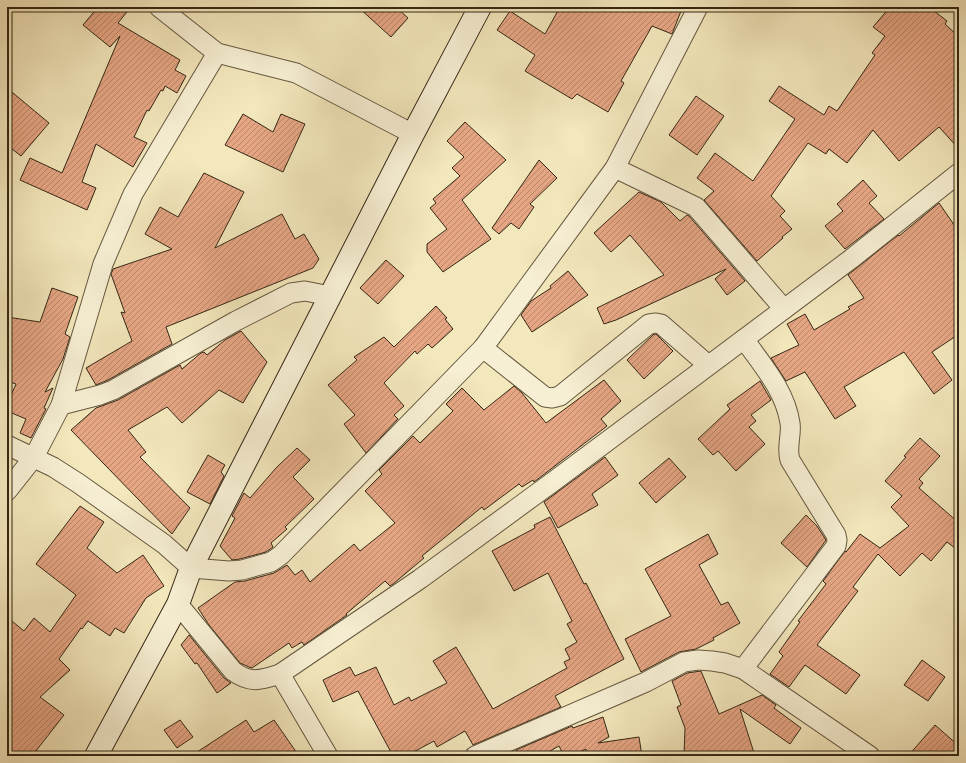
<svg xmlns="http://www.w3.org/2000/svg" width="966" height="763" font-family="'Sorts Mill Goudy',serif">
<defs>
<pattern id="building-hatch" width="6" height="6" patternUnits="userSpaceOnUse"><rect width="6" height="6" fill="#e6a684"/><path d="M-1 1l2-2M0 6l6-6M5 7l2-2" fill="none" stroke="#bb876b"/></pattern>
</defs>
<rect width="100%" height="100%" fill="#f3e7bc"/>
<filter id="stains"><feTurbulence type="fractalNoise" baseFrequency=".005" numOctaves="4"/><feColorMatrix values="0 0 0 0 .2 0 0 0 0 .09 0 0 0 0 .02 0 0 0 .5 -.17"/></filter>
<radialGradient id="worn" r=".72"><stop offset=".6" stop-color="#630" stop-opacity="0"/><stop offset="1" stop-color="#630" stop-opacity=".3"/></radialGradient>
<!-- building -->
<g fill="url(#building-hatch)" stroke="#352715">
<path d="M98,7h33l-13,16 62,37 -5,10 11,6 -9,17 -12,-7 -2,5 -2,-1 -12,21 -2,-1 -13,27 13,6 -14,24 -37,-23 -14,38 14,6 -9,22 -67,-30 10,-22 32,15 58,-137 -10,11 -27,-22z"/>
<path d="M358,7h38l12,11 -17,19z"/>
<path d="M560,7h111l10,4 -9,23 -20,-8 -31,55 3,2 -16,29 -31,-18 -5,5 -47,-28 10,-16 -38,-25 13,-19 35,23z"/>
<path d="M890,7h39l18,14 -2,3 14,13v112l-20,-22 -40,34 -26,-31 -26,33 -18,-14 -3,5 -18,-11 -37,53 14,15 -5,5 12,13 -10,8 1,1 -26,23 -53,-61 10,-9 -17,-13 18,-25 38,28 42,-62 -26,-18 10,-15 45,29 5,-9 8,5 38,-56 -3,-2 13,-17 -12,-9z"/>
<path d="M7,88l42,35 -28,33 -14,-11z"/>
<path d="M696,96l28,20 -27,39 -28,-20z"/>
<path d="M243,114l30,18 8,-18 24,10 -22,48 -58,-27z"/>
<path d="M465,122l41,38 -44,40 29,39 -48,33 -16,-20v-8l20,-15 -17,-21 6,-5 -3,-4 27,-23 -8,-8 12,-11 -17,-16z"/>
<path d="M539,160l18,18 -27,26 4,3 -15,22 -8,-6 -12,11 -7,-6z"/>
<path d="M204,173l40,19 -29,56 67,-34 13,25 9,-5 15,25 -6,9 -147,59 6,17 -64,36 -12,5 -10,-17 46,-27 -11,-29 4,1 -14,-39 2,-5 59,-20 -27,-15 15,-27 18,10z"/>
<path d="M863,180l14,16 -8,7 15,16 -39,30 -20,-23 18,-15 -6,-7z"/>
<path d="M639,192l22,10 19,19 7,-6 2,1 56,65 -18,14 -12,-16 11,-10 -110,51 -12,4 -7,-16 67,-33 -34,-40 -19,17 -17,-19z"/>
<path d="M939,203l20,29v102l-27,18 20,28 -18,14 -30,-42 -60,35 12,19 -21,13 -30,-47 -19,9 -15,-23 28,-13 -12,-21 18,-10 9,16 36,-21 -2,-2 16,-9 -16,-23 50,-40 1,1z"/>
<path d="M386,260l18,16 -26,28 -18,-16z"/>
<path d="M568,271l20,24 -56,37 -11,-17 10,-14 20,-13 -1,-2z"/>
<path d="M52,288l26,9 -13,37 5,3 -7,22 -18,33 8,-4 -9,20 2,1 -15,29 -11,-5 6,-14 -19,-8v-7l9,-20 -9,-3v-64l33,5z"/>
<path d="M436,306l11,12 -2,1 8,10 -21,19 -4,-4 -11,10 -2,-3 -31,32 20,23 -10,9 4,4 -32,34 -22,-29 11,-9 -27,-30 29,-25 -3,-3 30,-20 10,10z"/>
<path d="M241,331l26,31 -24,41 -24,-13 -37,33 -15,-16 -39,23 18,22 -6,5 50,51 -18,26 -101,-104 25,-22 22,-8 62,-35 2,4 19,-16 3,-1 3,3 18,-15z"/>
<path d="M654,334h2l17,17 -29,28 -17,-19z"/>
<path d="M604,380l17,21 -20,18 6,7 -73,56 -1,-2 -11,7 -3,-3 -35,26 -2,-3 -60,49 2,2 -31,26 -3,2 -5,-5 -39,33 1,1 -43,30 -2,-3 -10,6 -3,-5 -37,25 -3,-1 -9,-4 -31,-38 -11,-17 37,-26 10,-1 29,-8 13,-8 8,10 7,-5 8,12 44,-38 6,7 35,-28 -30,-32 17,-17 -3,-4 34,-34 7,7 33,-32 -7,-7 16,-16 22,22 30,-24 8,7 24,30z"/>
<path d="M760,381l11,19 -20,15 5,6 -7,6 16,17 -29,27 -18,-20 -5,4 -15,-16 32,-30 -3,-4z"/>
<path d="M920,438l20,18 -21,23 4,4 -4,5 40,35v28l-12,-9 -16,19 -9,-8 -22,23 -22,-22 -25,33 5,4 -41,54 43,30 -14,19 -41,-29 -16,22 -19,-13 13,-18 -4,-4 21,-30 -2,-1 28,-37 -3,-3 22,-30 1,1 14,-18 20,14 29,-22 -18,-19 11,-11 -17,-15 21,-24 -2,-1z"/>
<path d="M297,448l13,12 -17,17 21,22 -29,28 2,2 -16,14 2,4 -7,5 -26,7 -8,1 -12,-14 15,-28 -3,-2 12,-23 6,5 26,-30z"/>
<path d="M208,455l17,10 -4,7 3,4 -14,28 -23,-12z"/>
<path d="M605,457l13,18 -26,19 6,11 -40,23 -14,-26z"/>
<path d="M669,458l17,19 -30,26 -17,-20z"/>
<path d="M80,506l24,16 -17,26 30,25 26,-18 21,31 -18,12 -22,35 -9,-5 -5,8 -22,-15 -6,8 -1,-1 -22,31 11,11 -30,27 24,18 -32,41h-25v-139l17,14 10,-13 16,14 26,-37 -40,-31z"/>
<path d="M806,515l11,11 9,14 -19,27 -26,-24z"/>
<path d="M550,517l34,67 2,-1 38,76 -69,37 6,11 -88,38 -8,-14 -28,16 -3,-6 -28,15h-13l-35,-65 -25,11 -10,-22 27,-13 5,9 21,-9 18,38 15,-8 2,4 36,-18 -14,-22 23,-14 37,62 74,-41 -3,-6 6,-3 -5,-10 12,-7 -10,-18 5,-3 -24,-48 -34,18 -22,-40 43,-23 -1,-3z"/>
<path d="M708,534l10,20 -19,11 22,40 7,-3 12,21 -27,15 1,2 -18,9 -17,3 -38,20 -16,-33 46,-23 -26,-47z"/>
<path d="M189,635l35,43 7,5 -14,10 -20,-30 -2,1 -14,-19z"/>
<path d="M922,660l23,17 -17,24 -24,-16z"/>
<path d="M701,671l18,43 43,-19 14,10 -2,3 27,20 -11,16 -50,-35 15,47h-71l1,-28 -8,-21 4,-2 -9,-24 15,-8z"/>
<path d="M603,717l6,20 -11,6 41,-6 3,19h-56v-7l-15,7h-7l-5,-10 -18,10h-22l-3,-6 56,-24 1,2z"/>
<path d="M180,720l13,17 -16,11 -13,-18z"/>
<path d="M246,720l8,12 20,-12 25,36h-108z"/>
<path d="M935,725l24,21v10h-51z"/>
</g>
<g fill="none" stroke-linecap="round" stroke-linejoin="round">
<!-- minor casing -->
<g stroke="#64573f" stroke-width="21">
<g id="minor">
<path d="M159,7l58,46 79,20 117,61"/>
<path d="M615,168l81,39 88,102"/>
<path d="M483,348l132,-180 83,-161"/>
<path d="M61,405l39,-10 13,-5 123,-69 55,-28 14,-2 25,5"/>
<path d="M7,445l46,22 25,16 86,61 27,24 38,3 13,-1 29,-8 10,-7 202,-207 62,49 7,1 8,-2 89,-72 7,-1 5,1 47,41"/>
<path d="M7,491l27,-34 27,-52 42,-141 30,-70 84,-141"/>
<path d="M178,604l55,67c17,13 28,9 47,3l140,-95 134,-98 297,-222 108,-86"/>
<path d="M743,669l93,-123 1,-6 -1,-5 -46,-75c-4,-13 2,-25 0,-37 -5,-33 -28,-58 -46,-84"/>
<path d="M280,674l48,82"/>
<path d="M475,756l171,-74 38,-20 14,-2 14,1 13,2 18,6 127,87"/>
</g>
</g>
<!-- secondary casing -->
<g stroke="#352715" stroke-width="24">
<path id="secondary" d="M96,756l82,-152 13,-36 222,-434 67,-127"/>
</g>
<!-- minor -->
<use href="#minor" stroke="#f7efd3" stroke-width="19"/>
<!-- secondary -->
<use href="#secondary" stroke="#f7efd3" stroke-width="22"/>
</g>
<!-- margin -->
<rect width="966" height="763" fill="none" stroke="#f3e7bc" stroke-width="24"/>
<rect x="8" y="8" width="950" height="747" fill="none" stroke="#352715" stroke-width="2"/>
<rect x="12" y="12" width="942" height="739" fill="none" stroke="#352715"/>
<rect width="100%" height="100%" filter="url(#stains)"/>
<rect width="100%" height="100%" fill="url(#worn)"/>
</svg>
